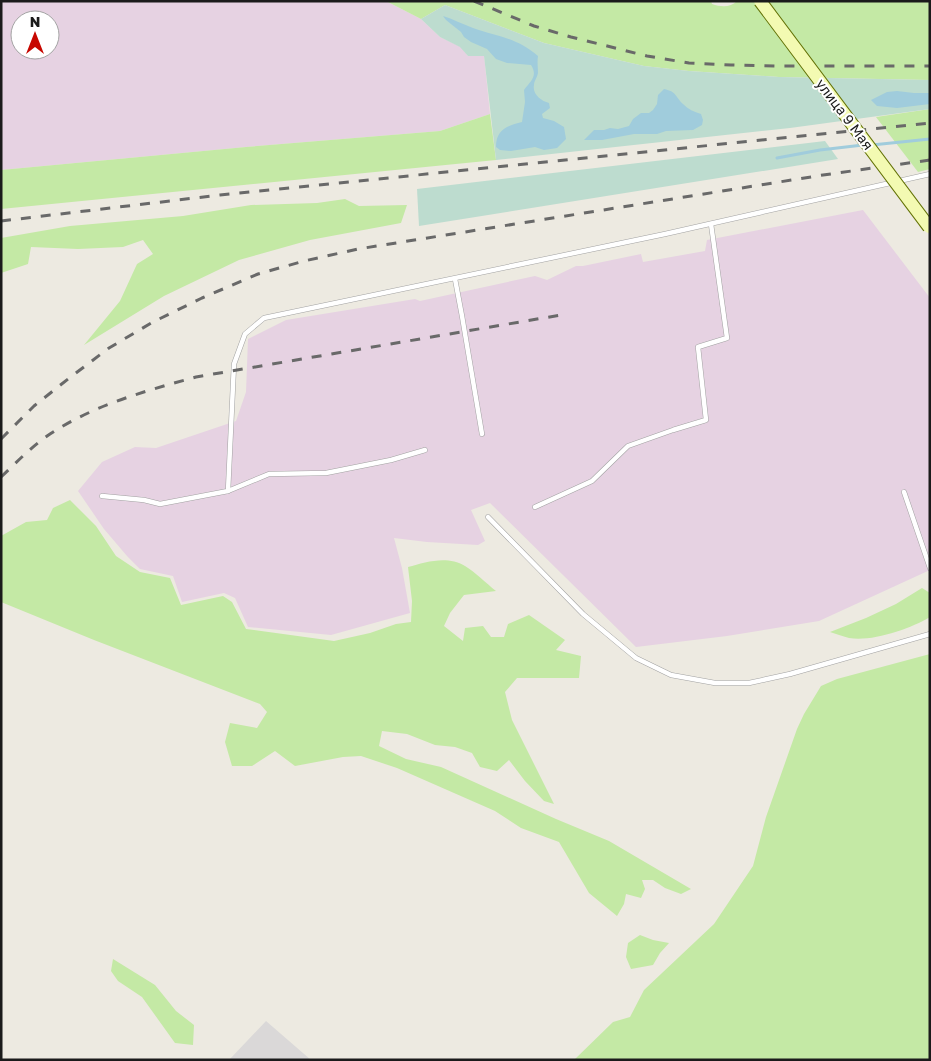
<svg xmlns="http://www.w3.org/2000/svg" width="931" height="1061" font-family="'Golos Text',sans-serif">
<rect width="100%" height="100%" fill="#edeae1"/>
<!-- residential -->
<path fill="#dad8d8" d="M266,1021l45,39h-82z"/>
<!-- industrial -->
<g fill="#e6d2e2" fill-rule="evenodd">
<path d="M1,1h385l35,18 19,18 21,10 7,9 16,-1 6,59 -50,17 -194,16 -245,23zM20,20h30v30h-30z"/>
<path d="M863,210l67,88v272l-111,51 -92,15 -91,11 -146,-144 -19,7 14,31 -7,4 -51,-3 -33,-4 8,30 8,45 -79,22 -83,-8 -13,-29 -11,-5 -42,9 -9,-26 -33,-7 -13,-13 -23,-27 -26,-38 24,-29 33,-15 21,1 80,-27 10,-29 2,-53 38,-19 129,-21 5,2 115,-25 12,4 29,-14h7l58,-12 2,8 62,-11 2,-11z"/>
</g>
<!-- grass -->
<g fill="#c4e9a5">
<path d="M386,1h325l1,3c9,3 18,4 25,-3h193v79l-151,-3 -90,-6 -45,-5 -100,-23 -99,-38 -24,14z"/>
<path d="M930,109v60l-12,3 -42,-55z"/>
<path d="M490,114l6,46 -495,49v-39l245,-23 194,-16z"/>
<path d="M345,199l14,7 48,-1 -6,18 -91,17 -71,20 -75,36 -80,49 36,-44 17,-37 16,-10 -10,-14 -20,7 -45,2 -47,-2 -3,17 -27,9v-35l69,-12 113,-10 68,-11 66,-2z"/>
<path d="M70,500l26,26 20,30 24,16 30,6 11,27 42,-9 9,6 14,27 88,12 36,-8 26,-9 15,-2 1,-21 -4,-34c18,-5 39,-12 57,-1 10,6 21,17 31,25l-32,4 -14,18 -6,13 19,15 2,-13 18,-2 8,11h13l4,-13 21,-9 36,25 -9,10 25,6 -2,22h-62l-12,14 7,28 42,84 -10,-3 -19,-20 -16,-21 -12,11 -17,-4 -8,-14 -17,-6 -20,-2 -28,-11 -25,-3 -3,15 27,13 35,8 115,52 53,22 82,48 -10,5 -16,-6 -12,-8h-11l3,9 -4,9 -15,-4 -2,10 -7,12 -28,-23 -30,-51 -38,-14 -26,-17 -98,-43 -36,-12 -18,1 -48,9 -20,-15 -23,15h-20l-7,-24 5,-19 27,5 10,-16 -7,-8 -166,-64 -93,-38v-66l25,-14 21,-2 6,-12z"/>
<path d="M922,588l8,5v24c-20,12 -58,25 -81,21 -7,-2 -13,-4 -19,-6l36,-14 30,-14z"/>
<path d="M930,654v406h-356l39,-38 17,-5 14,-27 70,-66 39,-58 13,-49 31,-88 7,-15 17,-28 16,-7z"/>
<path d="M640,935l13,5 16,3 -9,10 -7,12 -22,4 -5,-12 2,-14z"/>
<path d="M113,959l42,26 21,26 18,14 -1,20 -18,-2 -33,-46 -24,-16 -7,-10z"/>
</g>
<!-- wetland -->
<g fill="#bddccf">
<path d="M445,5l99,38 100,23 45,5 90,6 151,3v29l-140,19 -294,32 -12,-104h-16l-8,-9 -20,-10 -19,-18z"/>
<path d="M825,141l13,18 -419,67 -2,-37z"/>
</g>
<!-- water -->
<g fill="#a0ccdc">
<path d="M443,16c10,3 19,8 30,12 25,9 43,9 65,28 -1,6 0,12 0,17 -1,5 -4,8 -4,12 -2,9 7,16 15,18l1,5 -8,6 1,4 11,3 10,6 2,12 -9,9 -13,2 -9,-3 -24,4 -11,-1 -4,-3c0,-18 11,-21 26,-25l3,-20 -1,-12c7,-9 14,-14 7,-25l-24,-2 -11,-4 -9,-10 -16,-7 -7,-5 -3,-5 -15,-12z"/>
<path d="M664,89c13,3 10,6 19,15 5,5 11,8 18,10l2,6 -1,5 -9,5 -27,1 -9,3h-23l-32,6h-18l10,-10h10l6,-2 8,1 11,-3 4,-7 8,-6h8l4,-3 4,-6 1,-9z"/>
<path d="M897,91l17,2h16v11l-33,4 -20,-2 -6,-6 16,-8z"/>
</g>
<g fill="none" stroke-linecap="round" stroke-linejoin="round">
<!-- stream -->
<g stroke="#a0ccdc" stroke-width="3">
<path d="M872,145l58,-6"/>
<path d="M777,158l43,-8 43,-5"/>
</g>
<!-- lane casing -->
<g stroke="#a2a2a2" stroke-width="5.5">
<g id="lane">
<path d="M455,279l7,37 20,118"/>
<path d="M228,491l41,-17 57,-1 65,-13 34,-10"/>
<path d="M904,492l26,76"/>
<path d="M102,496l42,4 16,4 68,-13 6,-127 11,-30 19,-16 401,-84 265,-60"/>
<path d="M535,507l57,-26 36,-35 45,-16 33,-10 -8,-73 29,-9 -16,-114"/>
<path d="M488,517l95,97 53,44 35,17 44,8h34l41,-9 140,-40"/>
</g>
</g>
<!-- lane -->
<use href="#lane" stroke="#fff" stroke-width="4.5"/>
<!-- rail -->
<g stroke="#696969" stroke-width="3" stroke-dasharray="10 10" stroke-linecap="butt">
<path d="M474,1l60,25 37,11 76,19 42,7 42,2 44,1h155"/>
<path d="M1,221l219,-26 710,-72"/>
<path d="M1,439l33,-33 34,-27 41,-31 44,-26 49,-24 56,-24 46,-13 54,-12 465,-74 107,-15"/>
<path d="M1,477c16,-15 31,-31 49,-43 44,-29 95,-43 146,-57l365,-62"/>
</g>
<!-- secondary-bridge casing -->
<g stroke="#627104" stroke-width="14" stroke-linecap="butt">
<path id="secondary-bridge" d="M760,1l169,226"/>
</g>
<!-- secondary-bridge -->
<use href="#secondary-bridge" stroke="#f3fab2" stroke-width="12"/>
</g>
<g text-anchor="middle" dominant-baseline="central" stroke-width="4" stroke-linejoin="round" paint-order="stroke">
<!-- street labels -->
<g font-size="14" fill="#1b1b1b" stroke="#fff">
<text transform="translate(845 114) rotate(53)">улица 9 Мая</text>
</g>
</g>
<!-- border -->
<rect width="931" height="1061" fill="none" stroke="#1b1b1b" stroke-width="5"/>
<!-- north arrow -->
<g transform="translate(35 35)"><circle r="24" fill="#ffffff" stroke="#a4a4a4"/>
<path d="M0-4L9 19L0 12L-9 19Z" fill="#c70700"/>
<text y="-8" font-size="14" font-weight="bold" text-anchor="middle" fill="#1b1b1b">N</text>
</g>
</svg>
